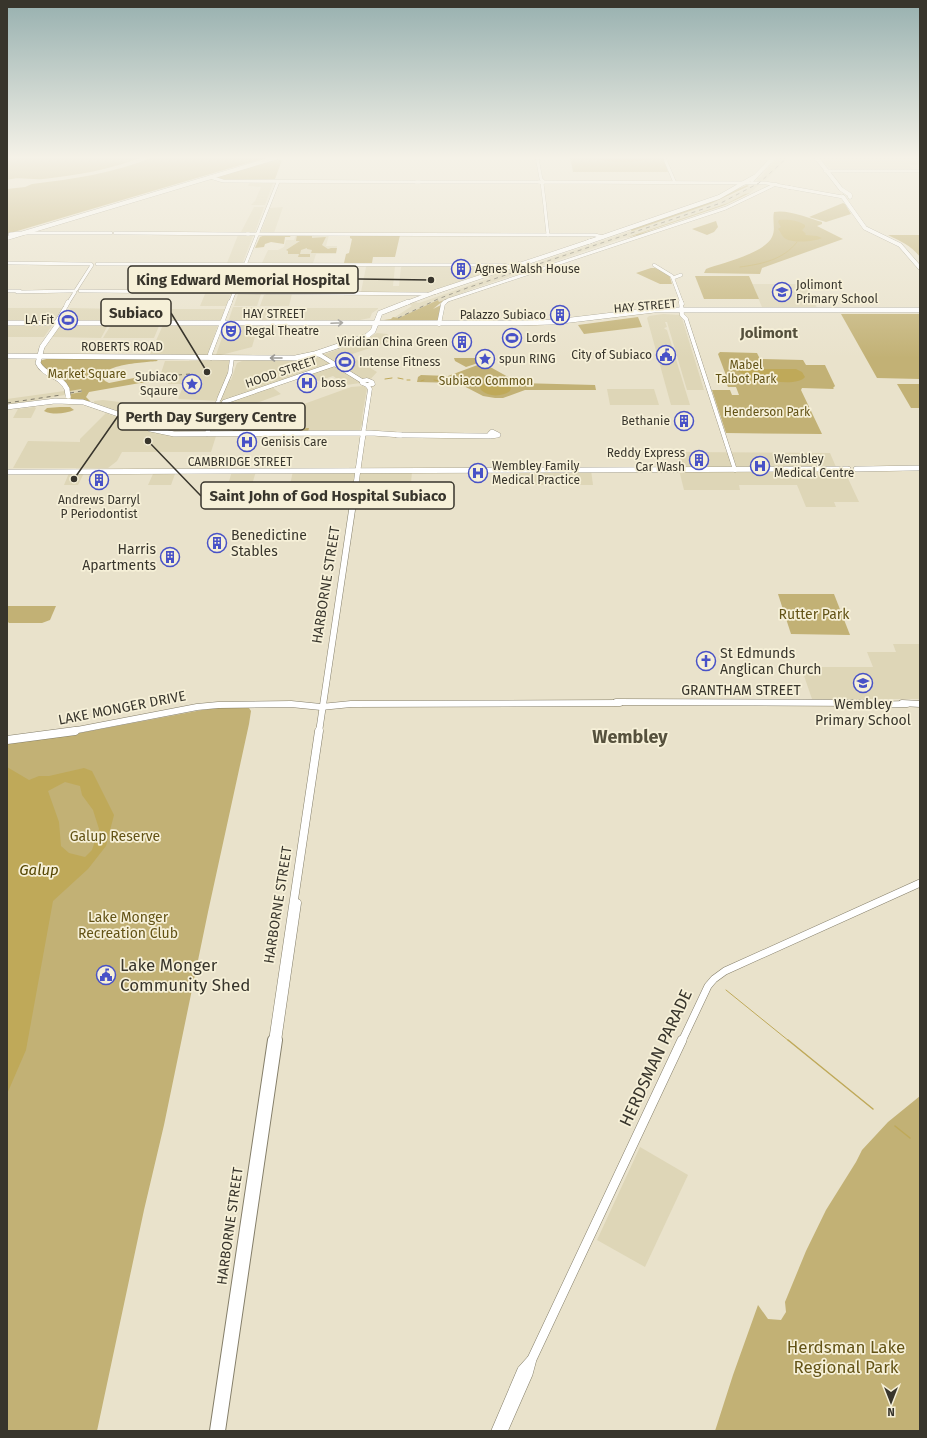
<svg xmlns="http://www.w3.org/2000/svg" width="927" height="1438" font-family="'Fira Sans',sans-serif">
<rect width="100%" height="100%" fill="#e9e2cb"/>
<!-- built -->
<g fill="#ded6b7">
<path d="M778,157h11l-23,23 -8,2 -1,-4 4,-1z"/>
<path d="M817,157h103v8h-11l3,5h-78l-3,-1z"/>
<path d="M250,182l23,1 -8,22h-14l4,-4 6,-14 -13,-1z"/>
<path d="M755,184h5l-10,9 -5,1 -17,9 -256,86 -73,30 -4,-2 17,-11 -4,-2 6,-2 5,1 71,-25 -2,-1 20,-7 5,1 150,-51 67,-24z"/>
<path d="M254,207h10l-9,25h-14z"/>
<path d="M283,207l-9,26 -13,-1 9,-24z"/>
<path d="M238,235l15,1 -10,26 -16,1z"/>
<path d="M296,235h33l-3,11h11l-1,8h-20l-3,9h-51l6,-13h10l6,-3 2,-7h8z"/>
<path d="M202,265l38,1h1l-9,25h-38l2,-7h-5l3,-6h6l3,-7h-4z"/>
<path d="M367,266h28l-2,20h6l2,-19 2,-1 77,1v8l-51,17h-68l5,-25z"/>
<path d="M752,284h53l12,24 -55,-1z"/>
<path d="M205,294h26l-5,12h-26z"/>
<path d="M238,294h23l-4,12h-23z"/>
<path d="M267,294h25l-3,12h-29l4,-11z"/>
<path d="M233,307h24l-5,15h-24z"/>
<path d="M7,308h55l-8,13h-47z"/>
<path d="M70,308l50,1 -6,12h-52z"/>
<path d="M260,308h27l-3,13 -28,1z"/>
<path d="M291,308h87v1l-6,4 -2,5 -10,2 -72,1z"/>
<path d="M126,309h99l-5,13h-101z"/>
<path d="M663,314l18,1 23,75h-17l-20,-68h-2l2,5 -3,1 1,1 2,1 23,75h-19l-24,-87 2,-2z"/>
<path d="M7,324h46l-9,13h-37z"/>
<path d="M60,324l48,1 -7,13 -49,-1z"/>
<path d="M111,325h47l1,1 -5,12h-51z"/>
<path d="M163,325h55l-10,29 -3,1 -55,-1z"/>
<path d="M226,326h32l-6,21 -31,8h-5z"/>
<path d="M377,333l10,1 7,6 -45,15 28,17 -9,10 -22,3 -13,-9 -15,5 -10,-6 -36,12 9,7 -43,16 -4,12 3,3 6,1 108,-39 12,-1 4,2 -5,29 1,4 -3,9 -184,2 -15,-3 -12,-6 5,-11 7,-5 51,7 9,-13 -43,-2 6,-15h-16l1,-4 -10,-1 6,-18h63l3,1 -5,17 5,1 6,-17 5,-2 67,-1 57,-21z"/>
<path d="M79,389h2l1,3 -75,13v-6z"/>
<path d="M607,389h47l5,16h-49z"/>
<path d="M103,400l25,3 -4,9 -2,1 -28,-10v-2z"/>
<path d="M34,407l2,1 -5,10h-18l5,-9z"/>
<path d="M106,413l49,18 61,5 -5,16h-89l-5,9 -9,7h-95l15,-27 52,1v-3z"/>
<path d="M678,452l152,1 6,14 9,5 14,30h-25l2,5h-30l-9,-22h-58l1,5h-56l-5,-20 2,-4z"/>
<path d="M412,470l-1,15h-121l3,-14z"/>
<path d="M519,470h72l2,15h-74z"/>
<path d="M232,471h24l-4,14h-24z"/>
<path d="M69,473h15l-6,12h-14z"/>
<path d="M153,474h22l-4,11h-23z"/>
<path d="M893,644h27v55h-108l-11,-32h72l-6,-15h29z"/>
<path d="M640,1147l48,28 -43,92 -48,-27z"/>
</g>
<!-- green -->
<g fill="#c2b175">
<path d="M7,157h135c-31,13 -66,18 -99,22 -12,1 -24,-3 -36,1z"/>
<path d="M153,157h115l-261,77v-45l18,-2 7,-3c41,-5 83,-11 121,-27z"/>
<path d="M570,157h93l5,15h-95z"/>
<path d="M271,160h11l-7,19 -50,1 -9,-2 1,-2z"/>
<path d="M747,185l2,1 -39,18 -78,27 -3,-2 75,-25z"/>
<path d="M750,193l-25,12 -86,29 36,-10 -47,15 9,-4 -12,3 103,-35 17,-9z"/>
<path d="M843,203l2,1 6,10 -25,8 -17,-5z"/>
<path d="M774,212c13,-3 35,6 48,10v2l-5,2 26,13 -81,29 -2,6 -56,-1 2,-4c16,-6 59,-16 66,-32 4,-8 0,-16 2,-25z"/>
<path d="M716,221l2,6 -4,5 -7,3 -15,-6z"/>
<path d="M265,235h26l-1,2h-5l-1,7 -13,-2 -6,2 -1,3 -9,1 5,-11z"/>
<path d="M297,235h15v3l14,-1 -4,8 6,4 3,-1h6l-1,5h-25l1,-3 -5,-1v-1l-6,2 -1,4h10v3h-12l1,-3h-11v-3l-2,-1 14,-9h-4z"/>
<path d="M350,235h50l-5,22h-22l-1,6h-28l2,-9 3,-1 3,-14 -2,-1z"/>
<path d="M888,235h32v22c-8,-11 -20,-16 -32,-22z"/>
<path d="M651,268h4l14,6 3,10h-12l-24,-11z"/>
<path d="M695,276h54l10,23h-55z"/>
<path d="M438,300l1,2 5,-2 -11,9 8,-4 -2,15 -53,1 -2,-1 7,-1 2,-2 6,1z"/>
<path d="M841,314h79v65l-43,-1z"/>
<path d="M638,317l4,10 -58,7 -6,-9z"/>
<path d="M720,352l37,1 3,6 43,1 3,5h19l10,21 -2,2 1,1 -32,-1 -1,2 21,44 -96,-1 -14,-43h18l2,5h7l-3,-8h-8l-4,-9h3l-9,-24z"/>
<path d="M50,358h104l4,3c-9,1 -64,3 -53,20l4,2 35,-7h11l-3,6 -12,1 -51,9 -3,5 4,4 -2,1 -17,-3 -1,-5 12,-2 -1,-3 -11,2 -6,-11 -18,-9 -7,-10z"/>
<path d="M454,358h27v4l-15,5 -11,-6z"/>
<path d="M483,363l36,20 76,2 1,5h-71l-22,8h-8l-12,-2 -25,-13 -41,-1 1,-5 3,-2 27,1z"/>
<path d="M897,384h23v24h-9z"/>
<path d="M60,407h10l4,3c-9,4 -22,5 -30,1l3,-3z"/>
<path d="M285,428v1l24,-1 -1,4h-76l1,-2 3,-1h46z"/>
<path d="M778,594h56l16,41 -59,-1z"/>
<path d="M7,606h49l-6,14 -8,3h-33l-2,-2z"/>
<path d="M227,707l22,1 2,3 -2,13 -41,188 -44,213 -20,85 -47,221h-90v-687l78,-12 117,-22z"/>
<path d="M920,1096v335h-205l18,-56 25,-70 10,14 13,1 5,-8 -1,-10 21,-51 20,-41 30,-48 6,-12 26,-28z"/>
</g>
<!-- water -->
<g fill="#bfa959" fill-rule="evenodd">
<path d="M594,157h61c-15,6 -47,8 -61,0z"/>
<path d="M779,220c9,-1 19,0 26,5v2l-3,3 4,4 -1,1 12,1 5,2c-8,4 -28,5 -36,1 -4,-2 -5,-7 -8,-10l3,-2 -3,-5z"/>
<path d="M735,369h61l6,3 3,5c-9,12 -60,1 -70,-8z"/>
<path d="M496,381l10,2 5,4 -1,4c-8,6 -22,6 -29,-1l-1,-3 5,-4z"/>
<path d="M7,767l22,13 10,-4h10l35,-8 8,3 22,44 -8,31 -18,23 -35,32 -27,149 -19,44zM65,782l15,4 2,9 11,15 6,19 -7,21 -7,7 -16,-4 -8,-7 -2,-24 -11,-31z"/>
</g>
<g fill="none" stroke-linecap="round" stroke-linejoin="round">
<!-- stream-far1 -->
<g stroke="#bfa959" stroke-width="1">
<path d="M740,267c22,-3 43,-7 57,-25"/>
<path d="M398,378l5,1"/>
<path d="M385,379l7,-1"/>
<path d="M407,380h3"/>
<path d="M434,380l10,2 16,-2"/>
<path d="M461,380l17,5"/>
<path d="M421,381l3,-1"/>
<path d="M726,990l63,51"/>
</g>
<!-- stream -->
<g stroke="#bfa959" stroke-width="1.5">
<path d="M788,1040l85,69"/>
<path d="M895,1126l15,12"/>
</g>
<!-- tertiary-far1 casing -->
<g stroke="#847e69" stroke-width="3.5">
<g id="tertiary-far1">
<path d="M537,157l4,22 2,2"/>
<path d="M664,157l11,26"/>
<path d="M825,171h95"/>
<path d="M542,183l3,24"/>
<path d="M545,208l3,27"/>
<path d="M23,233h88"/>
<path d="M115,233l134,1"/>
<path d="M10,234l10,-1"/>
<path d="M247,234l348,1 8,2"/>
<path d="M654,265l18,11 10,27"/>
<path d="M673,278l8,-3"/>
<path d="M76,290l16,-25"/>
<path d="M7,291h13"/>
<path d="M80,291l347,3"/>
<path d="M17,292l57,-1"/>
<path d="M68,303l7,-11"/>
<path d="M444,303l4,-3 278,-92 50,-24"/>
</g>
</g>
<!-- tertiary casing -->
<g stroke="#847e69" stroke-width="4.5">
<g id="tertiary">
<path d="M681,302l1,2"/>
<path d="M681,302l1,13 4,4 49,151"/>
<path d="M66,306l2,-4"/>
<path d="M56,323l9,-15"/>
<path d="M439,324l4,-20 2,-2"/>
<path d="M314,354l6,1 42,26"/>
<path d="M367,380l5,2 1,2 -6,1 -5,-2v-2z"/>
<path d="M219,399l11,-26 2,-15"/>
<path d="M224,402l111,-38"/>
<path d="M207,434l11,-32"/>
<path d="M363,435l7,-46 -3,-4"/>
</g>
</g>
<!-- secondary-far3 casing -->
<g stroke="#847e69" stroke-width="3.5">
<g id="secondary-far3">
<path d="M210,177l13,4 197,1"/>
<path d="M416,182h123"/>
<path d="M543,183l-4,-1 227,1 26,5"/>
<path d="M787,187l56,10"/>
<path d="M7,263l84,1"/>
<path d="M97,264l406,1 10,2"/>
<path d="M230,303l48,-121"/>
</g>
</g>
<!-- secondary-far2 casing -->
<g stroke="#847e69" stroke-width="4.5">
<path id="secondary-far2" d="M211,358l-1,-4 20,-52"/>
</g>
<!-- secondary-far1 casing -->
<g stroke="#847e69" stroke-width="8">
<path id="secondary-far1" d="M682,1041l26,-55 6,-7 11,-8 195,-88"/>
</g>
<!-- secondary casing -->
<g stroke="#847e69" stroke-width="10">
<g id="secondary">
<path d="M496,1431l26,-61 9,-10"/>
<path d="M503,1431l25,-57 4,-15 150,-319"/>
</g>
</g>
<!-- primary-far4 casing -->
<g stroke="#847e69" stroke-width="4.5">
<g id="primary-far4">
<path d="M816,157l25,32 9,6v2"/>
<path d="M752,180l22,-23"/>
<path d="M843,197l22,31 35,17 20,23"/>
<path d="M7,238l271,-81"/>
<path d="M588,242l131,-45 35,-20"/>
<path d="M516,266l75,-25"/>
<path d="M435,292l84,-28"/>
<path d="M406,303l32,-12"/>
</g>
</g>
<!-- primary-far3 casing -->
<g stroke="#847e69" stroke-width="5.5">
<g id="primary-far3">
<path d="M7,323h512l35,-1 101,-12h265"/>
<path d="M59,323l-17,24 -4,16c6,13 23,12 29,26"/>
<path d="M7,356l288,2 19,-4 53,-18 6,-5 7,-18 28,-11"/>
<path d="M7,407l48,-6 28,1 67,23"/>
<path d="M150,429l24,5 197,-1 30,2"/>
<path d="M492,432l6,3 -7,1 -1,-2z"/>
<path d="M397,435l93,1"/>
<path d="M856,469l64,-1"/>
<path d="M7,472l841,-3"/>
<path d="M355,491l8,-56"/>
</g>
</g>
<!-- primary-far2 casing -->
<g stroke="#847e69" stroke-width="7">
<g id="primary-far2">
<path d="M616,702l247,1 6,2 38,-1"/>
<path d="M902,703l18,1"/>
<path d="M67,732l130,-25 21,-2 73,-1 30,3 30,-3 269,-1"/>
<path d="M319,732l36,-242"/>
</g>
</g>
<!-- primary-far1 casing -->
<g stroke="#847e69" stroke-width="9">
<g id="primary-far1">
<path d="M7,740l68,-9"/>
<path d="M273,1041l46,-310"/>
<path d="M277,1041l20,-138"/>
</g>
</g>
<!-- primary casing -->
<g stroke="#847e69" stroke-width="12">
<g id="primary">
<path d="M215,1431l58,-391"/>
<path d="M220,1431l57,-391"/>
</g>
</g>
<!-- tertiary-far1 -->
<use href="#tertiary-far1" stroke="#fff" stroke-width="3"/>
<!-- tertiary -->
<use href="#tertiary" stroke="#fff" stroke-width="4"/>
<!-- secondary-far3 -->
<use href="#secondary-far3" stroke="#fff" stroke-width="3"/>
<!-- secondary-far2 -->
<use href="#secondary-far2" stroke="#fff" stroke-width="4"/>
<!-- secondary-far1 -->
<use href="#secondary-far1" stroke="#fff" stroke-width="7"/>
<!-- secondary -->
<use href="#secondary" stroke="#fff" stroke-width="9"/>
<!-- primary-far4 -->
<use href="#primary-far4" stroke="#fff" stroke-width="4"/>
<!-- primary-far3 -->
<use href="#primary-far3" stroke="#fff" stroke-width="5"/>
<!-- primary-far2 -->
<use href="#primary-far2" stroke="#fff" stroke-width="6"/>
<!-- primary-far1 -->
<use href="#primary-far1" stroke="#fff" stroke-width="8"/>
<!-- primary -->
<use href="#primary" stroke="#fff" stroke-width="10"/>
<!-- rail -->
<g stroke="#807b6c" stroke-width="1" stroke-dasharray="4 4" stroke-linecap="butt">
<path d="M398,318l40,-19 29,-11 254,-85 38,-20 29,-26"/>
<path d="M178,375l12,-1"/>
<path d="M70,393l12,-2"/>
<path d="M7,403l54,-8"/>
</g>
<!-- primary-bridge casing -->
<g stroke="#847e69" stroke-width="5.5" stroke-linecap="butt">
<path id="primary-bridge" d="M67,389l1,7"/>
</g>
<!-- primary-bridge -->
<use href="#primary-bridge" stroke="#fff" stroke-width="5"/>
</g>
<!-- one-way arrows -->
<defs><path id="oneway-shaft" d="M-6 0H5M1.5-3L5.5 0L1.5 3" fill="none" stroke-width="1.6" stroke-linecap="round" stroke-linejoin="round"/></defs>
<g stroke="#9c9a96">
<use href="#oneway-shaft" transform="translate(337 323) rotate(-3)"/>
<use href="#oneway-shaft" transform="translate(276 358) rotate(-180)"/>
</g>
<!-- sky -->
<linearGradient id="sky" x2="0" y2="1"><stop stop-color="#97b0af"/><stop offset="0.44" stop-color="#f5f2e8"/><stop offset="1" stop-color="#f5f2e8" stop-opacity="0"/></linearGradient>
<rect width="927" height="358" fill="url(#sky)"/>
<!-- icons -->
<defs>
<g id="building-ring" transform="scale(1)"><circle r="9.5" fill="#f6f0d8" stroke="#4852c7" stroke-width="1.5"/><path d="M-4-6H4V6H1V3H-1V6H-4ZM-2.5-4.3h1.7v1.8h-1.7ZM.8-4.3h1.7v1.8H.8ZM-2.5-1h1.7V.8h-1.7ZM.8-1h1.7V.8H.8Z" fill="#4852c7"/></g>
<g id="school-ring" transform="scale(1)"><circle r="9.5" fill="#f6f0d8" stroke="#4852c7" stroke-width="1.5"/><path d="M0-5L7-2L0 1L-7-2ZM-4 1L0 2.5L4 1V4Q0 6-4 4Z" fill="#4852c7"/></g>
<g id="stadium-ring" transform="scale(1)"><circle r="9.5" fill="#f6f0d8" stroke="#4852c7" stroke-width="1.5"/><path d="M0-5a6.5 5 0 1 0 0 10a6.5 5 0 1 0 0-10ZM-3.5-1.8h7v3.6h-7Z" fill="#4852c7"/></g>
<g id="theatre-ring" transform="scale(1)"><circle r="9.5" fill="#f6f0d8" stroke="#4852c7" stroke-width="1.5"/><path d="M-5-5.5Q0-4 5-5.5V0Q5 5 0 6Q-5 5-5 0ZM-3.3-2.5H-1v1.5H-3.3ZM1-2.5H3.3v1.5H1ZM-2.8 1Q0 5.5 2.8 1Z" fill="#4852c7"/></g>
<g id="civic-ring" transform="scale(1)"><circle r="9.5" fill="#f6f0d8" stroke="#4852c7" stroke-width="1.5"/><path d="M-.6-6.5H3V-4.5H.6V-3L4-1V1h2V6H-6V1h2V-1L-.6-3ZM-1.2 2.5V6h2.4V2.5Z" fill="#4852c7"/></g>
<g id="sight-ring" transform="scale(1)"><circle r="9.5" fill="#f6f0d8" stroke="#4852c7" stroke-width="1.5"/><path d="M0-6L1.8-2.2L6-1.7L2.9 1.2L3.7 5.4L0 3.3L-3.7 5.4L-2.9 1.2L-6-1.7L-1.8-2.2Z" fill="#4852c7"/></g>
<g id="hospital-ring" transform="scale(1)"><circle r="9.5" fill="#f6f0d8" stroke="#4852c7" stroke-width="1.5"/><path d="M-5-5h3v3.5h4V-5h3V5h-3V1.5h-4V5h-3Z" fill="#4852c7"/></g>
<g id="church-ring" transform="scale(1)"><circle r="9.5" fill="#f6f0d8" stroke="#4852c7" stroke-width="1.5"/><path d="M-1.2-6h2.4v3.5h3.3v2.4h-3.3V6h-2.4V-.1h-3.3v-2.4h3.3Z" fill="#4852c7"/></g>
</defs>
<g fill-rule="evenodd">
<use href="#building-ring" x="461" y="269"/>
<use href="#school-ring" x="782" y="292"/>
<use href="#building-ring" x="560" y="315"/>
<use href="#stadium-ring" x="68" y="320"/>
<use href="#theatre-ring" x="231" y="331"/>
<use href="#stadium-ring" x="512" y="338"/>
<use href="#building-ring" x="462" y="342"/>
<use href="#civic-ring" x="666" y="355"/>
<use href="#sight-ring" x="485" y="359"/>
<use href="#stadium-ring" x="345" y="362"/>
<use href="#hospital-ring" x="307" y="383"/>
<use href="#sight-ring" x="192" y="384"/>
<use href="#building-ring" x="684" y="421"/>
<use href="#hospital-ring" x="247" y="442"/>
<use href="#building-ring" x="699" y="460"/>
<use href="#hospital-ring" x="760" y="466"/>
<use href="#hospital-ring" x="478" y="473"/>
<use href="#building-ring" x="99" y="480"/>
<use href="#building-ring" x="217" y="543"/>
<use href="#building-ring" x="170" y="557"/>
<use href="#church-ring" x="706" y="661"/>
<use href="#school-ring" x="863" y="683"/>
<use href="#civic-ring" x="106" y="975"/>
</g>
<g text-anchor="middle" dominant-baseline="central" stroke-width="3.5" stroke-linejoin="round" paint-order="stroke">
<!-- far-poi labels -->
<g font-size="12" fill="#38352c" stroke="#f6f0d8" text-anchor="start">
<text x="475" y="269">Agnes Walsh House</text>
<text x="796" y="285">Jolimont<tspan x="796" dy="14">Primary School</tspan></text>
<text x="546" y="315" text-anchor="end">Palazzo Subiaco</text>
<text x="54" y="320" text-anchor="end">LA Fit</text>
<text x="245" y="331">Regal Theatre</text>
<text x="526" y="338">Lords</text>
<text x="448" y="342" text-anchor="end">Viridian China Green</text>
<text x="652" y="355" text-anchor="end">City of Subiaco</text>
<text x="499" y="359">spun RING</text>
<text x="359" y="362">Intense Fitness</text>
<text x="178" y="377" text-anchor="end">Subiaco<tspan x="178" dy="14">Sqaure</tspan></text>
<text x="321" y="383">boss</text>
<text x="670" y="421" text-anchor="end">Bethanie</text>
<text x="261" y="442">Genisis Care</text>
<text x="685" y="453" text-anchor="end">Reddy Express<tspan x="685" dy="14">Car Wash</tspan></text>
<text x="774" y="459">Wembley<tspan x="774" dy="14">Medical Centre</tspan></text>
<text x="492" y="466">Wembley Family<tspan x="492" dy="14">Medical Practice</tspan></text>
<text x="99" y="500" text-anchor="middle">Andrews Darryl<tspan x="99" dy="14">P Periodontist</tspan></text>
</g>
<!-- far-street labels -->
<g font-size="12" fill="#38352c" stroke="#f6f0d8">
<text transform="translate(645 306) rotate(-5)">HAY STREET</text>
<text x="274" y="314">HAY STREET</text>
<text x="122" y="347">ROBERTS ROAD</text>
<text transform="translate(281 372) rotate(-19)">HOOD STREET</text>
<text x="240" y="462">CAMBRIDGE STREET</text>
</g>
<!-- far-park labels -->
<g font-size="12" fill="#635316" stroke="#f6f0d8">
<text x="746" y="365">Mabel<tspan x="746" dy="14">Talbot Park</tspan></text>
<text x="87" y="374">Market Square</text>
<text x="486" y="381">Subiaco Common</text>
<text x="767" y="412">Henderson Park</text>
</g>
<!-- poi labels -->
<g font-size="14" fill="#38352c" stroke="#f6f0d8" text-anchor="start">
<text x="231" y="535">Benedictine<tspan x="231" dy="16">Stables</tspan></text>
<text x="156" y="549" text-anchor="end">Harris<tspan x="156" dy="16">Apartments</tspan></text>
<text x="720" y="653">St Edmunds<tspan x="720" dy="16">Anglican Church</tspan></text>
<text x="863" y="704" text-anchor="middle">Wembley<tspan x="863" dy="16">Primary School</tspan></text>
</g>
<!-- street labels -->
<g font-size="14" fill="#38352c" stroke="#f6f0d8">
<text transform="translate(326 585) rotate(-81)">HARBORNE STREET</text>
<text x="741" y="690">GRANTHAM STREET</text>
<text transform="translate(122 708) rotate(-11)">LAKE MONGER DRIVE</text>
<text transform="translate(278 905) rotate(-81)">HARBORNE STREET</text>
<text transform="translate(230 1226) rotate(-82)">HARBORNE STREET</text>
</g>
<!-- park labels -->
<g font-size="14" fill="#635316" stroke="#f6f0d8">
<text x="814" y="614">Rutter Park</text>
<text x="115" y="836">Galup Reserve</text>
<text x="128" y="917">Lake Monger<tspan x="128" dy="16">Recreation Club</tspan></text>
</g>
<!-- far-district labels -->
<g font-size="15" font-weight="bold" fill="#56513d" stroke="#f6f0d8">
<text x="769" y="333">Jolimont</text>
</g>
<!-- water labels -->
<g font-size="15" font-style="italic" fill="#554602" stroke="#f6f0d8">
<text x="39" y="870">Galup</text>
</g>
<!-- near-poi labels -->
<g font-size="17" fill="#38352c" stroke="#f6f0d8" text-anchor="start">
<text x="120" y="965">Lake Monger<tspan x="120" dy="20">Community Shed</tspan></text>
</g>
<!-- near-street labels -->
<g font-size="17" fill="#38352c" stroke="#f6f0d8">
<text transform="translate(656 1058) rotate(-65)">HERDSMAN PARADE</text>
</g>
<!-- near-park labels -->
<g font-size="17" fill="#635316" stroke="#f6f0d8">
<text x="846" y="1347">Herdsman Lake<tspan x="846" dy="20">Regional Park</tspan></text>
</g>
<!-- district labels -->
<g font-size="18" font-weight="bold" fill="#56513d" stroke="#f6f0d8">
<text x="630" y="737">Wembley</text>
</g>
</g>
<!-- callouts -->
<path fill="none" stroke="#38352c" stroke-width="1.5" d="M431 280L358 279M207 372L171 313M74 479L118 416M148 441L201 496"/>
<g fill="#38352c" stroke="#f6f0d8" stroke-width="1.5">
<circle cx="431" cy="280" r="4"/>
<circle cx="207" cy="372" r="4"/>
<circle cx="74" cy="479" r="4"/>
<circle cx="148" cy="441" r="4"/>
</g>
<g fill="#f6f0d8" stroke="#38352c" stroke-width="1.5">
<rect x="128" y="266" width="230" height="27" rx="4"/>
<rect x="101" y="299" width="70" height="27" rx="4"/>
<rect x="118" y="403" width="187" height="27" rx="4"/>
<rect x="201" y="482" width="253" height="27" rx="4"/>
</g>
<g font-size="15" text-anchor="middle" font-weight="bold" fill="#38352c">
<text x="243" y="285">King Edward Memorial Hospital</text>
<text x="136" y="318">Subiaco</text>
<text x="211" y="422">Perth Day Surgery Centre</text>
<text x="328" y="501">Saint John of God Hospital Subiaco</text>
</g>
<!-- border -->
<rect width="927" height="1438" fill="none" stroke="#38352c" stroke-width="16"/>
<!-- north arrow -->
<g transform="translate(891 1402) rotate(180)" stroke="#f6f0d8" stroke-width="3" paint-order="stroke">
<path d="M0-3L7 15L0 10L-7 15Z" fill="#38352c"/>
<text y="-6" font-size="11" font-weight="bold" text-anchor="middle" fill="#38352c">N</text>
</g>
</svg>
